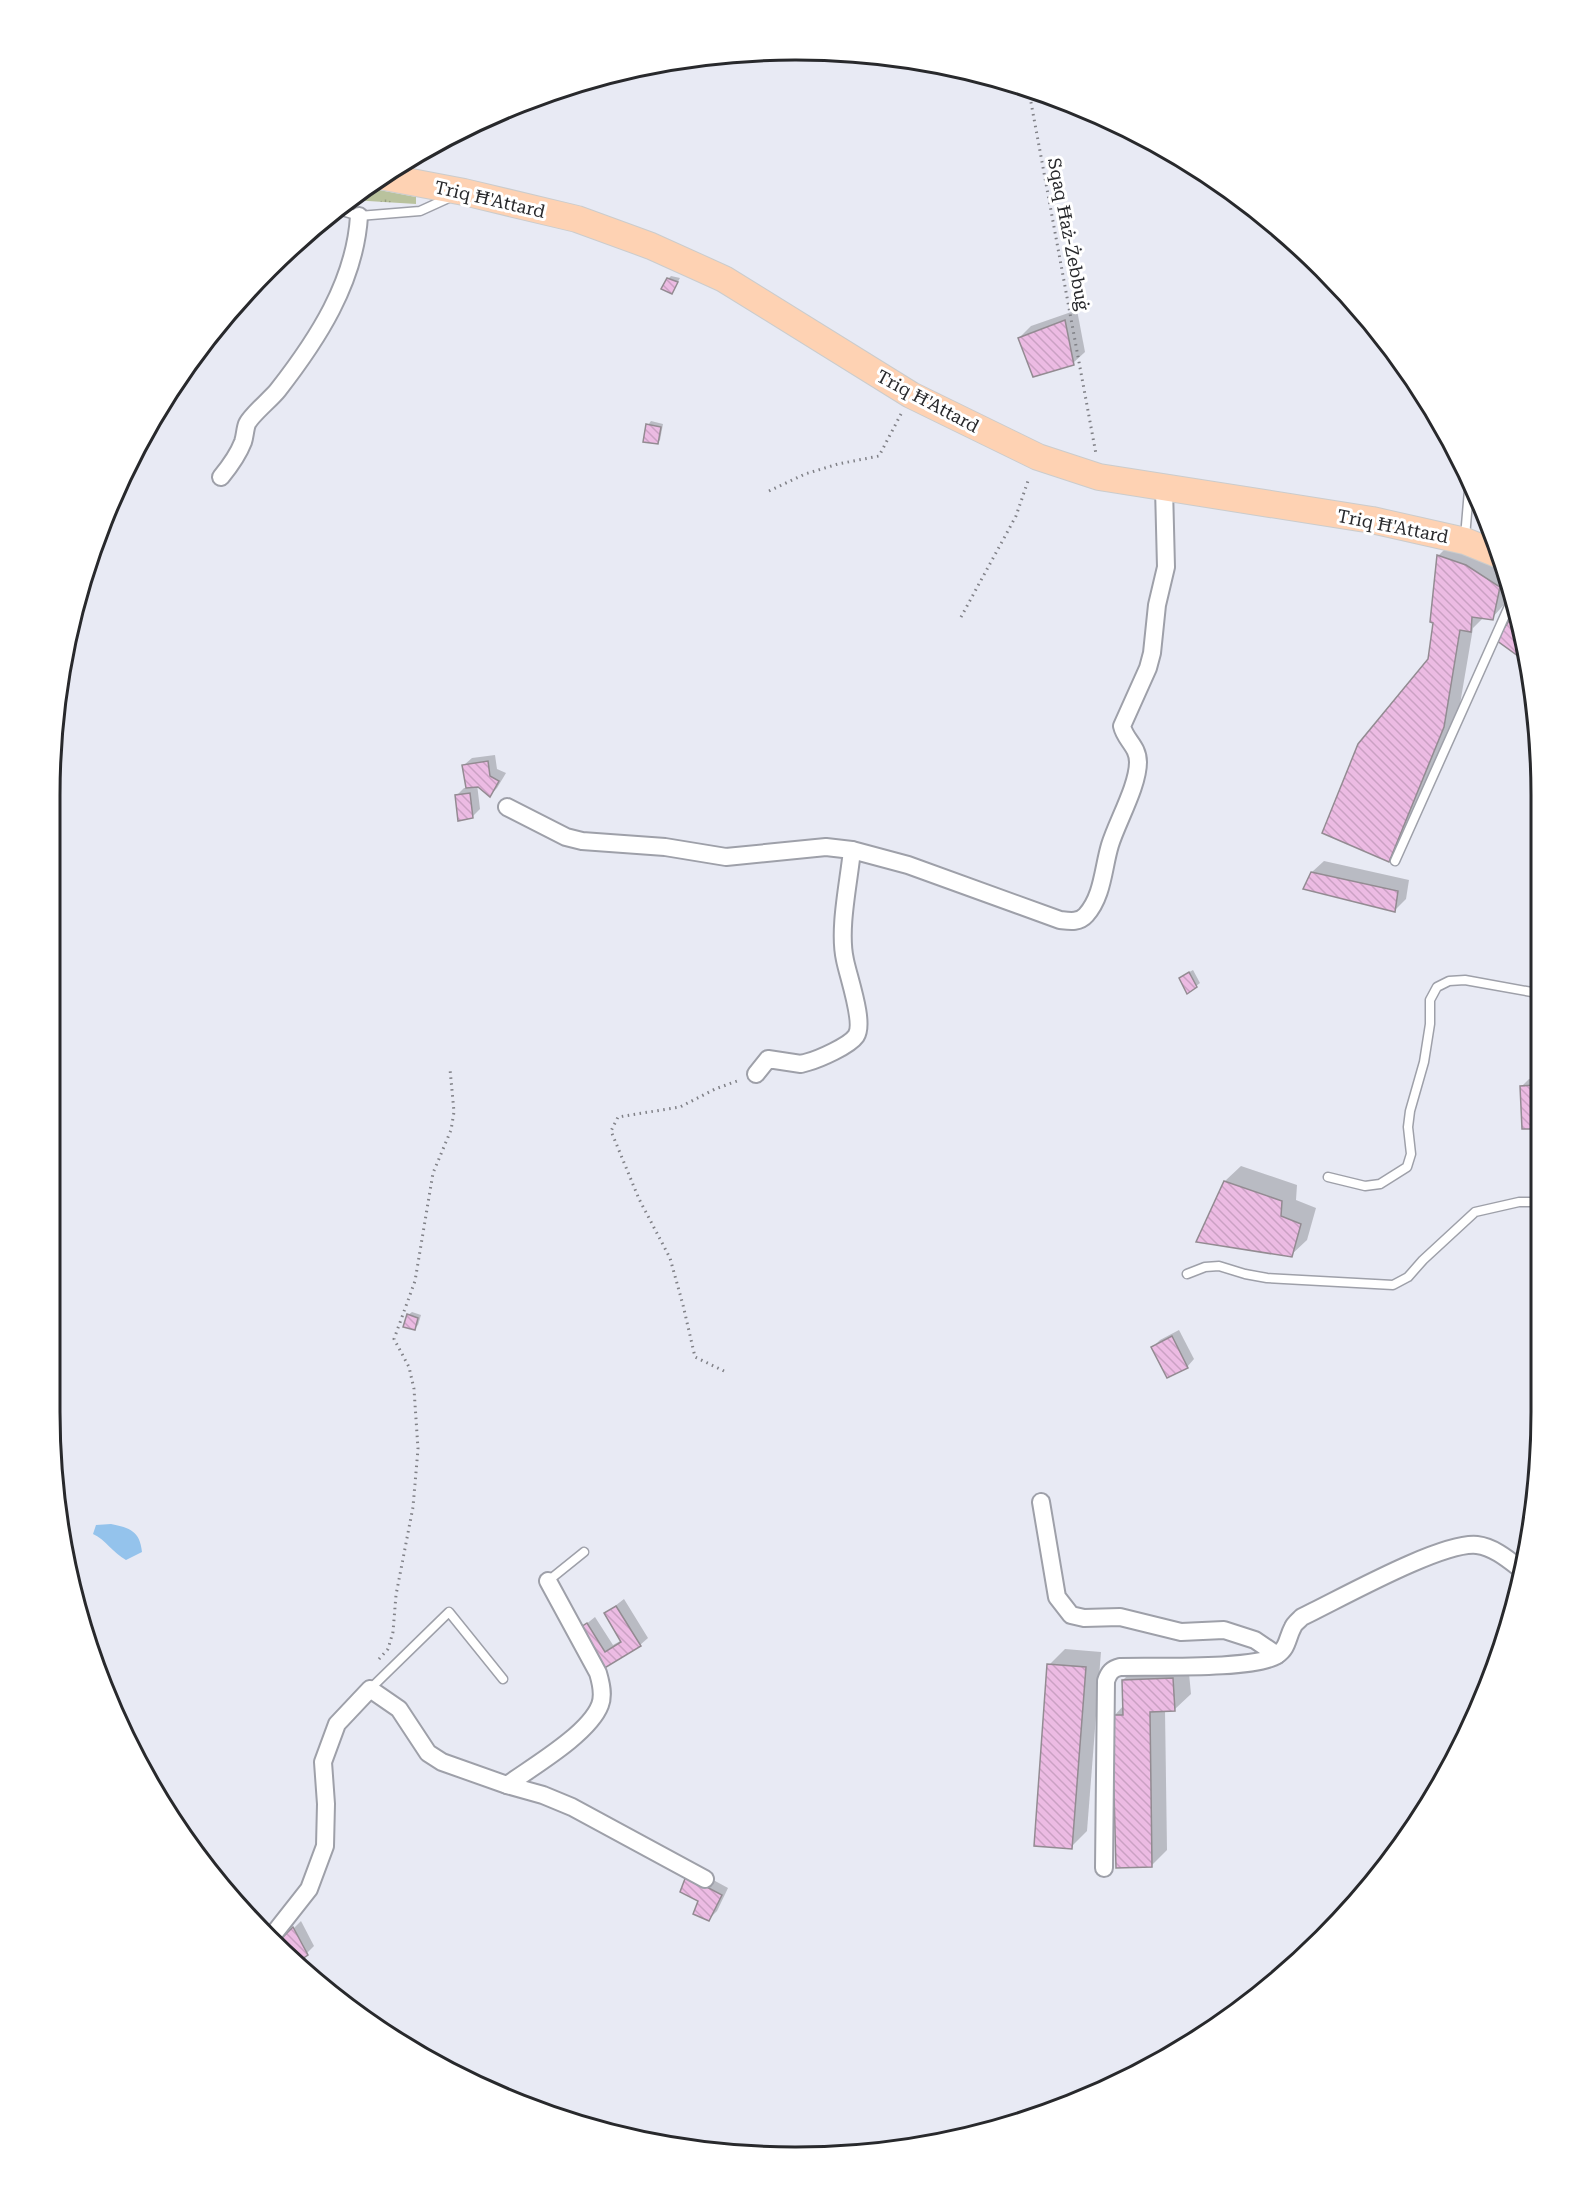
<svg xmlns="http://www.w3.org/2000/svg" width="1591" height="2207" font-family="'Roboto Serif',serif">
<defs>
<pattern id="grass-tufts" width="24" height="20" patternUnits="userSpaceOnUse" patternTransform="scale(1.5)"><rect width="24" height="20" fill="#b9c29d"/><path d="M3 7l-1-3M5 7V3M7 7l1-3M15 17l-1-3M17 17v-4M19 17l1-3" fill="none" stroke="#969e80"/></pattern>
<pattern id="building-back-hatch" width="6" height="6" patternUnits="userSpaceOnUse" patternTransform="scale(1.5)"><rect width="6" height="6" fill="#ecbbe3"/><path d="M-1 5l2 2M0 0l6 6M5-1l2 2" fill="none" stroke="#caa1c3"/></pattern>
</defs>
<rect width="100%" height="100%" fill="#e8eaf4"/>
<!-- grass -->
<path fill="url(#grass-tufts)" d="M369,188l47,9v7l-64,-4z"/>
<!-- water -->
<path fill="#94c3ec" d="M111,1524c19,4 29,7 31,28l-16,8c-13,-7 -20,-20 -33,-26l3,-9z"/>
<!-- shadow -->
<g fill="#0003">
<path d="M671,276l9,2 -8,15 -4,-14z"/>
<path d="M1077,310l8,42 -12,11 -54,-25 12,-12z"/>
<path d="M651,421l12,3 -3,16 -3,3 -9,-18z"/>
<path d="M1454,540l44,20 11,39 -17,19 -8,-1 -11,11 -14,82 -54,134 -16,16 41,-200 5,-38 3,-66z"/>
<path d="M495,755l2,14 9,4 -9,15 -7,7 -13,-11 3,25 -8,8 -16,-21 8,-8h4l-4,-23 8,-7z"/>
<path d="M1324,861l85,19 -3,19 -11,11 -83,-38z"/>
<path d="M1193,970l7,13 -4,3 -12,-11z"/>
<path d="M1529,1079h8l1,49 -16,-42z"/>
<path d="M1241,1166l56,19 -1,15 20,8 -9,32 -16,15 -66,-74z"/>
<path d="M412,1312l9,3 -3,10 -4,4 -6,-14z"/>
<path d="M1179,1330l15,29 -7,8 -34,-20 7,-7z"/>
<path d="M624,1599l24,39 -8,7 -36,22 -24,-38 15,-12 18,28 9,-5 -16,-27z"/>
<path d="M1065,1649l36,3 -14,179 -16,16 -22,-182z"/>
<path d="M1188,1663l3,31 -16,15 -10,1 2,140 -16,16 -37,-150 10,-11 -1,-25 16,-16z"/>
<path d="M695,1870l33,18 -11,23 -8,8 -9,-19z"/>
<path d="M301,1921l13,25 -7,7 -24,-14z"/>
</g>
<!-- building -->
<g fill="url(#building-back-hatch)" stroke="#938b92" stroke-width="1.5">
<path d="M667,278l11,4 -6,12 -11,-5z"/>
<path d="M1065,320l9,45 -41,12 -15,-39z"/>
<path d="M646,424l15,3 -3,17 -15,-2z"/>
<path d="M1437,555l29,10 34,22 -7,33 -21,-3 -1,15 -11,-2 -16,97 -55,135 -67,-29 36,-89 70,-85 5,-36 -3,-1z"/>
<path d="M1513,615l12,46 -29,-21z"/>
<path d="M488,761l2,15 9,5 -9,16 -12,-10 -12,1 -4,-23z"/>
<path d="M470,793l3,25 -15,3 -3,-26z"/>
<path d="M1311,872l87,19 -3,21 -92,-23z"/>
<path d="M1189,972l8,15 -10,7 -8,-16z"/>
<path d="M1536,1085l2,44h-16l-2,-43z"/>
<path d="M1224,1181l58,20 -1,15 20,8 -9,33 -96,-15z"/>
<path d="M407,1314l11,4 -3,12 -12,-3z"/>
<path d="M1172,1336l16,32 -21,10 -16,-31z"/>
<path d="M616,1606l25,40 -38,23 -25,-40 9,-6 18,29 16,-10 -17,-29z"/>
<path d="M1047,1664l39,3 -14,182 -38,-3z"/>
<path d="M1173,1678l2,33 -25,1 2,155 -36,1 -4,-153h11l-1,-35z"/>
<path d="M686,1876l36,19 -13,26 -16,-7 5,-13 -18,-9z"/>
<path d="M293,1927l15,28 -12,8 -15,-24z"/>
</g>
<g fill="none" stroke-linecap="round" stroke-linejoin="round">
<!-- lane casing -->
<g stroke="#9ea0a9" stroke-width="11">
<g id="lane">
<path d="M338,210l21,6 61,-5 33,-15"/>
<path d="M1465,537l4,-47 -2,-15"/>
<path d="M1395,861l115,-257"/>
<path d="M1328,1177l37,9 15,-2 27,-17 4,-13 -3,-27 2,-16 14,-49 6,-38v-24l7,-13 12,-6 16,-1 72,13"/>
<path d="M1187,1274l18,-7 14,-1 26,8 22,4 126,7 15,-8 15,-17 52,-48 44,-10h19"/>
<path d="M548,1581l36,-29"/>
<path d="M370,1689l79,-77 54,67"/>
</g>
</g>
<!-- street casing -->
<g stroke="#9ea0a9" stroke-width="20">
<g id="street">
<path d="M221,477c9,-11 17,-22 22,-35 2,-6 2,-13 4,-18 4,-9 24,-25 31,-34 39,-50 77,-108 81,-174"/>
<path d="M507,807l59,30 16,4 83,6 61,10 100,-10 26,3"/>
<path d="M756,1074l12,-15 33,5 7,-2c11,-3 41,-16 48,-26 9,-13 -8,-60 -11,-76 -7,-31 4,-78 7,-110l56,15 152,55c9,1 19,3 26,-5 17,-19 17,-47 24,-70 7,-23 28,-59 28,-83 0,-16 -13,-22 -16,-36l26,-58 4,-15 5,-48 9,-38 -2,-79"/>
<path d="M1041,1502l16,95 14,18 13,3 36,-1 61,15 43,-2 31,10 22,15"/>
<path d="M507,1785l36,10 29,12 133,72"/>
<path d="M1104,1868l2,-187c3,-9 6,-12 14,-14 31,-1 136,3 157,-12 11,-7 10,-17 16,-28 1,-3 6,-7 9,-10 36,-17 140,-76 175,-72 17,2 32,15 45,25"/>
<path d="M272,1936l37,-47 16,-43 1,-42 -3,-42 14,-38 33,-35 29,20 29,44 14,9 65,23c25,-18 82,-51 93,-80 4,-10 1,-22 -2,-32l-50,-92"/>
</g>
</g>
<!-- primary casing -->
<g stroke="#cbcccc" stroke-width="28">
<path id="primary" d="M385,177l79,15 113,27 74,27 73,33 187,116 127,62 61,20 273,43 93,21 32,13"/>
</g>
<!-- path -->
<g stroke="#808187" stroke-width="3" stroke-dasharray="1.5 4.5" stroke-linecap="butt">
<path d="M932,66l98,31 66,357"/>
<path d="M1029,90l1,7"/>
<path d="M769,491l36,-17 33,-10 41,-8 22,-42"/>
<path d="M961,617l55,-101 13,-38"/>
<path d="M724,1371l-29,-14 -12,-52 -13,-47 -31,-59 -28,-68 7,-14 62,-10 35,-18 25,-9"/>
<path d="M379,1659l9,-10 5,-17 3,-37 17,-88 5,-58 -4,-60 -5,-22 -15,-28 21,-58 18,-108 18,-43 3,-18 -4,-43"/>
</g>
<!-- lane -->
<use href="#lane" stroke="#fff" stroke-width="8"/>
<!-- street -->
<use href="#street" stroke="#fff" stroke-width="16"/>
<!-- primary -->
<use href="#primary" stroke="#fed2b3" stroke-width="26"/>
</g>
<g text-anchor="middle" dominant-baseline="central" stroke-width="6" stroke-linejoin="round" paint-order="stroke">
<!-- street labels -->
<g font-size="18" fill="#28292c" stroke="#fff">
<text transform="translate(490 199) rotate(13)">Triq Ħ'Attard</text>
<text transform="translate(1069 234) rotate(79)">Sqaq Ħaż-Żebbuġ</text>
<text transform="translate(928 401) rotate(28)">Triq Ħ'Attard</text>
<text transform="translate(1393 526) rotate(11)">Triq Ħ'Attard</text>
</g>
</g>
<!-- crop -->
<path d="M0 0H1591V2207H0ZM795 60H796A735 735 0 0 1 1531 795V1412A735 735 0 0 1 796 2147H795A735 735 0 0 1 60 1412V795A735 735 0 0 1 795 60Z" fill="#fff" fill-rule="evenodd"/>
<path fill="none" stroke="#28292c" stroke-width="3" d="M795 60H796A735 735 0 0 1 1531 795V1412A735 735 0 0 1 796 2147H795A735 735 0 0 1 60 1412V795A735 735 0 0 1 795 60Z"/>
</svg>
